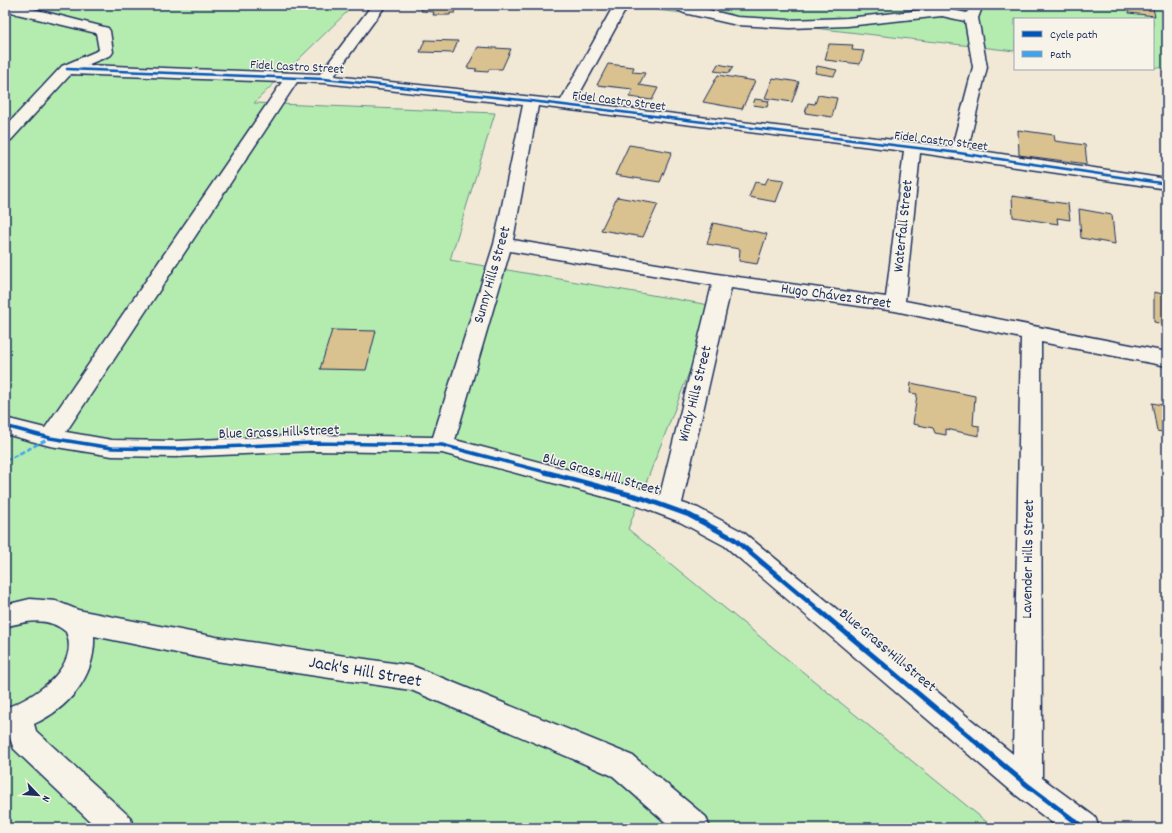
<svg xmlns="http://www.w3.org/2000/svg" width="1172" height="833" font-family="Dekko,sans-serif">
<rect width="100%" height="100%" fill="#f1e9d6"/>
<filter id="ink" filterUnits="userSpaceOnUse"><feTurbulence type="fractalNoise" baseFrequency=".025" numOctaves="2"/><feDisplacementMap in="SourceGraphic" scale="8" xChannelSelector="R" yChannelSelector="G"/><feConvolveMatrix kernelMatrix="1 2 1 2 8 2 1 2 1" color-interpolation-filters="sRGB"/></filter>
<g filter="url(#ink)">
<!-- green -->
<g fill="#b4ecb0" stroke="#688e87">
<path d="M5,5h349l-100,98 241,10 -45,147 265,46 -87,223 366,299h-989z"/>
<path d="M613,5h554v64l-14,-2v-48h-138v32z"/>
</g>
<!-- building -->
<g fill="#d9c190" stroke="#1b2f5e">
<path d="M423,5h34l-2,8h-5v2h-17l1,-3 -13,-1z"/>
<path d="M1127,5h25l3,11 -26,-3z"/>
<path d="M425,40l33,1 -5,12 -33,-1z"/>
<path d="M829,44l24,1 -1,5 12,1 -4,13 -35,-4z"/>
<path d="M478,47l33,2 -9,20h-13l-1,3 -13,-1 2,-2 -10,-1z"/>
<path d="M608,64l26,3 -2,5 13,1 -6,12 19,3 -6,12 -23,-3 4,-8 -36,-4z"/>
<path d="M718,64l15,3 -4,6 -15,-2z"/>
<path d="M817,66l20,4 -3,6 -19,-3z"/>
<path d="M718,75l37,6 -13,28 -39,-7z"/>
<path d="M773,78l26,4 -7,20 -27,-4z"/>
<path d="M818,95l19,3 -5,19 -27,-4 3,-10 7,1z"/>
<path d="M755,99l14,2 -2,6 -14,-2z"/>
<path d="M1018,130l36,5 1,6 30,4 2,19 -68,-9z"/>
<path d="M629,145l43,7 -12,30 -45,-7z"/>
<path d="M768,178l16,2 -8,22 -27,-5 6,-15 10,2z"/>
<path d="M1012,196l56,8 2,16 -13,-2 1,6 -45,-7z"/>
<path d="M617,197l41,7 -15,33 -42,-7z"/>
<path d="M1079,209l33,6 3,29 -34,-6z"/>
<path d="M713,223l54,11 -10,30 -18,-3 1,-12 -33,-5z"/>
<path d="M1154,292l13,3v30l-13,-3z"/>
<path d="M332,330l44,1 -10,39 -46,-1z"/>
<path d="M911,383l64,13 -2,29 6,1v10l-33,-7v6l-11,-2 -2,-5 -20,-4 4,-30 -7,-1z"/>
<path d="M1152,403l15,3v27l-10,-2z"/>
</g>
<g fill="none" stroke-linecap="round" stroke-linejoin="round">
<!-- street casing -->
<g stroke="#1b2f5e" stroke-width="3">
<g id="street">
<path d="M5,5h13l90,23 2,3 3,21 -2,3 -24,10 233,9 52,-69h14l-52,71 227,24 53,-95h14l-53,97 377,45 21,-80 -8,-46 -23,-5 -95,10 -57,2 -53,-3 -53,-12 -10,-5 -2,-3h17l48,12 53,3 57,-2 95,-10 25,5 4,-8h12l-5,13 9,49 -19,82 199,30v10l-247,-36 -15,148 262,51v14l-126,-24 1,436 53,39 4,11h-40l-43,-33 -291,-249 -45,-24 -42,-16 -196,-53 -130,-2 -137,6 -63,-1 -62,-10 -45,-12v-16l40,10 237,-346 -211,-8 -60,66 -6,2v-15l57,-61 37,-16 -3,-17 -79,-19 -12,-5zM297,82l27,1 199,22 -29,139 -61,193 -121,-2 -137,6 -63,-1 -46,-8zM538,106l366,45 -18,146 -163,-22 -210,-35zM510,251l202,34 -52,210 -18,-6 -187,-49zM731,288l164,23 126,27 -8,416 -270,-222 -45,-24 -16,-5z"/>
<path d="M30,599l26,2 22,9 138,27 197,29 220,90 73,61 4,11h-38l-59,-52 -202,-86 -195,-29 -122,-25c2,40 -25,72 -60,88l2,7 94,86 4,11h-37l-83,-79 -6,-16 -3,1v-26c28,-9 76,-41 61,-76 -18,-16 -40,-11 -61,-5v-22z"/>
</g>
</g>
<!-- street -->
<use href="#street" fill="#f7f3e8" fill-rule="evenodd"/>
<!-- quiet -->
<path stroke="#3da3ed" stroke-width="2.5" stroke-dasharray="5.5 2.5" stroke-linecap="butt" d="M5,461l45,-23"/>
<!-- cycleway-far2 casing -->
<g stroke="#f7f3e8" stroke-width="4">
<path id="cycleway-far2" d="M67,69l257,10 207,22 428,52 208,31"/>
</g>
<!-- cycleway-far1 casing -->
<g stroke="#f7f3e8" stroke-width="6">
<path id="cycleway-far1" d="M5,426l45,12 62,10 63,1 137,-6 130,2 107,28"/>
</g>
<!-- cycleway casing -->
<g stroke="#f7f3e8" stroke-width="8">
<path id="cycleway" d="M545,472l97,26 47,17 45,24 293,246 57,43"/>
</g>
<!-- cycleway-far2 -->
<use href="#cycleway-far2" stroke="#0057b8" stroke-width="2.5"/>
<!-- cycleway-far1 -->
<use href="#cycleway-far1" stroke="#0057b8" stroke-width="3.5"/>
<!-- cycleway -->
<use href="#cycleway" stroke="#0057b8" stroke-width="5"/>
</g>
</g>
<g text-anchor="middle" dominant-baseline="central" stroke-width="3" stroke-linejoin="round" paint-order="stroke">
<!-- far-street labels -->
<g font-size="13" fill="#1b2f5e" stroke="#f7f3e8">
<text transform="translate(297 68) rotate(3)">Fidel Castro Street</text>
<text transform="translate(619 102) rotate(7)">Fidel Castro Street</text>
<text transform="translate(941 142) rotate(7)">Fidel Castro Street</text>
</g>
<!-- street labels -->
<g font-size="15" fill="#1b2f5e" stroke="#f7f3e8">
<text transform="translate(904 226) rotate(-84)">Waterfall Street</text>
<text transform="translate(493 275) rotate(-74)">Sunny Hills Street</text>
<text transform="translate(836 297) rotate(8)">Hugo Chávez Street</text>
<text transform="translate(696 394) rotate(-76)">Windy Hills Street</text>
<text transform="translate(279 433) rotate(-2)">Blue Grass Hill Street</text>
<text transform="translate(601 475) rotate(16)">Blue Grass Hill Street</text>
<text transform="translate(1029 559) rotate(-89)">Lavender Hills Street</text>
<text transform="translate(887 651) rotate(40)">Blue Grass Hill Street</text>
</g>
<!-- near-street labels -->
<g font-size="18" fill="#1b2f5e" stroke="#f7f3e8">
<text transform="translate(365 673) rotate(10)">Jack's Hill Street</text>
</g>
</g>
<!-- margin -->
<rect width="1172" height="833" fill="none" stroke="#f7f3e8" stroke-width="20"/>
<rect x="10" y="10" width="1152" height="813" fill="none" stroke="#1b2f5e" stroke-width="1.5" filter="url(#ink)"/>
<!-- legend -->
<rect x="1014" y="18" width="140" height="52" fill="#f7f3e8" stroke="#9fa5b1"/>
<rect x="1022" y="31" width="20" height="6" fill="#0057b8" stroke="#9fa5b1"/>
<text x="1050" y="38" font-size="12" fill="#1b2f5e">Cycle path</text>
<rect x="1022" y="51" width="20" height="6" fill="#3da3ed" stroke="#9fa5b1"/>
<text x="1050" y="58" font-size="12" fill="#1b2f5e">Path</text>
<!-- north arrow -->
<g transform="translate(38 795) rotate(115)" stroke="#f7f3e8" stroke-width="3" paint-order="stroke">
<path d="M0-3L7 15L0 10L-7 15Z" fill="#1b2f5e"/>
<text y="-6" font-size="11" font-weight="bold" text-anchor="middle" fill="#1b2f5e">N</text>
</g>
</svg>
